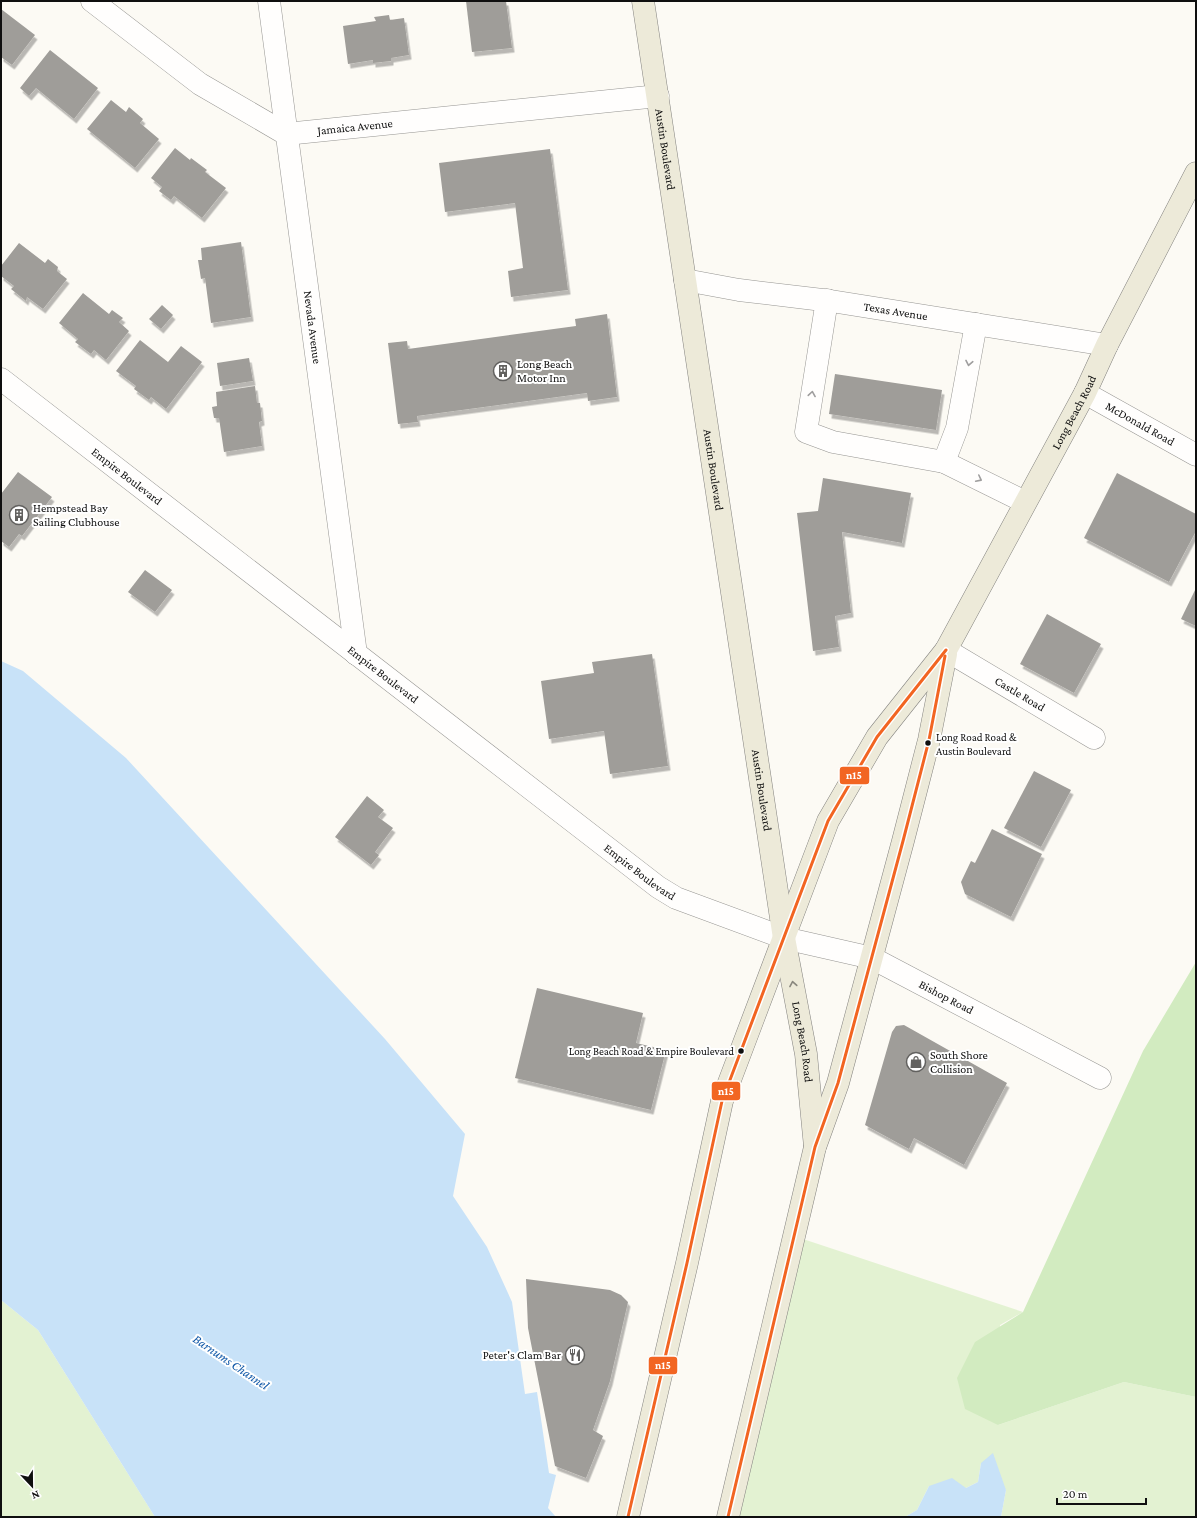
<svg xmlns="http://www.w3.org/2000/svg" width="1197" height="1518" font-family="'Crimson Pro',serif">
<defs>
<filter id="shadow"><feDropShadow dx="2.5" dy="4.5" stdDeviation="0" flood-color="#0004"/></filter>
</defs>
<rect width="100%" height="100%" fill="#fcfaf4"/>
<!-- green -->
<g fill="#e3f2d2">
<path d="M800,1238l223,74 -23,13 -2,100 126,-43 72,15v120h-195l5,-27 -25,-27 -3,19 -12,6 -37,-2 -12,24 -12,7h-170z"/>
<path d="M1,1300l37,30 117,187h-154z"/>
</g>
<!-- forest -->
<path fill="#d2ebc0" d="M1196,962v435l-72,-15 -126,43 -33,-16 -8,-31 18,-36 48,-30 120,-261z"/>
<!-- water -->
<g fill="#c8e2f8">
<path d="M1,661l22,10 103,87 259,281 80,95 -12,62 34,51 25,55 13,92 12,-2 12,81 7,2 -8,33 8,9h-401l-117,-187 -37,-30z"/>
<path d="M993,1453l13,37 -5,27h-96l12,-7 12,-24 23,-8 14,10 12,-6 3,-19z"/>
</g>
<!-- building -->
<g fill="#9f9d99" filter="url(#shadow)">
<path d="M466,1h40l6,47 -40,4z"/>
<path d="M1,9l34,26 -23,30 -11,-8z"/>
<path d="M389,15l1,5 14,-2 5,37 -18,3v3l-18,2v-3l-25,4 -5,-38 33,-5 -2,-4z"/>
<path d="M50,50l48,38 -24,31 -38,-31 -7,8 -9,-8z"/>
<path d="M111,100l15,12 3,-5 14,12 -3,4 19,16 -24,29 -48,-39z"/>
<path d="M175,148l15,12 1,-2 16,12 -2,2 21,16 -24,30 -28,-22 -3,4 -12,-9 3,-4 -11,-9z"/>
<path d="M550,149l18,141 -57,7 -3,-26 15,-3 -8,-65 -70,9 -6,-49z"/>
<path d="M241,242l10,75 -40,6 -6,-45 -4,1 -3,-19h4l-1,-12z"/>
<path d="M19,243l26,20 3,-4 10,8 -1,4 10,8 -24,30 -16,-12 -1,4 -15,-12 3,-3 -13,-10v-10z"/>
<path d="M83,293l26,21 3,-4 11,8 -4,4 10,9 -23,29 -12,-10 -3,4 -16,-12 3,-3 -19,-16z"/>
<path d="M162,305l11,10 -12,14 -12,-10z"/>
<path d="M607,314l10,83 -29,4 -1,-8 -170,23 1,6 -20,2 -10,-81 19,-2 1,8 168,-23 -1,-7z"/>
<path d="M140,340l28,22 13,-16 21,16 -36,47 -15,-12 -2,3 -15,-11 2,-3 -20,-15z"/>
<path d="M249,358l4,23 -33,5 -3,-23z"/>
<path d="M835,374l107,16 -6,40 -107,-16z"/>
<path d="M255,386l2,17h3l2,18 -3,1 3,24 -38,6 -5,-34h-5l-2,-11 5,-1 -1,-14z"/>
<path d="M18,472l34,25 -30,39 -3,-2 -10,13 -8,-6v-47z"/>
<path d="M1117,473l79,41v17l-27,51 -85,-44z"/>
<path d="M823,478l88,15 -9,50 -60,-11 9,81 -16,3 4,31 -26,4 -16,-138 21,-2z"/>
<path d="M145,570l27,20 -17,22 -27,-20z"/>
<path d="M1196,588v38l-15,-7z"/>
<path d="M1047,614l54,30 -27,49 -54,-29z"/>
<path d="M652,654l16,112 -58,8 -6,-43 -55,8 -8,-58 53,-8 -2,-11z"/>
<path d="M1034,771l37,19 -30,57 -37,-19z"/>
<path d="M367,796l17,14 -6,7 15,11 -18,24 4,3 -8,10 -36,-28z"/>
<path d="M992,829l50,25 -31,63 -46,-23 -4,-12 10,-21 4,2z"/>
<path d="M537,988l106,25 -7,30 30,7 -15,60 -136,-32z"/>
<path d="M904,1025l103,58 -43,82 -50,-27 -5,11 -44,-24 27,-93 4,-6z"/>
<path d="M526,1279l84,11 11,5 7,7 -18,79 -17,49 10,6 -17,42 -31,-12 -27,-138z"/>
</g>
<g fill="none" stroke-linecap="round" stroke-linejoin="round">
<!-- minor casing -->
<g stroke="#969592" stroke-width="23">
<g id="minor">
<path id="s1" d="M92,1l108,83 86,50 372,-38"/>
<path id="s2" d="M269,1l87,653"/>
<path id="s3" d="M685,280l54,10 92,11 276,44"/>
<path d="M827,300l-21,132 27,10 111,20 81,40"/>
<path id="s4" d="M1,379l657,508 18,11 108,40 88,20 228,120"/>
<path id="s5" d="M1085,393l111,62"/>
<path d="M944,462l13,-34 19,-104"/>
<path id="s6" d="M946,650l148,88"/>
</g>
</g>
<!-- major casing -->
<g stroke="#83827f" stroke-width="23">
<g id="major">
<path id="s7" d="M643,1l141,937 22,116 9,93"/>
<path id="s8" d="M628,1517l59,-254 35,-162 106,-280 49,-84 69,-87 139,-257 22,-48 89,-172"/>
<path d="M728,1517l87,-370 23,-64 65,-242 26,-101 17,-86"/>
</g>
</g>
<!-- minor -->
<use href="#minor" stroke="#fffefd" stroke-width="22"/>
<!-- major -->
<use href="#major" stroke="#edead9" stroke-width="22"/>
<!-- bus-1 casing -->
<g stroke="#fff" stroke-width="6">
<g id="bus-1">
<path d="M628,1517l59,-254 35,-162 106,-280 49,-84 69,-87"/>
<path d="M728,1517l87,-370 23,-64 65,-242 26,-101 16,-84"/>
</g>
</g>
<!-- bus-1 -->
<use href="#bus-1" stroke="#f26522" stroke-width="3"/>
</g>
<!-- one-way arrows -->
<defs><path id="oneway-chevron" d="M-2-3.5L2.5 0L-2 3.5" fill="none" stroke-width="1.6" stroke-linecap="round" stroke-linejoin="round"/></defs>
<g stroke="#9f9e9e">
<use href="#oneway-chevron" transform="translate(969 363) rotate(101)"/>
<use href="#oneway-chevron" transform="translate(812 394) rotate(-81)"/>
<use href="#oneway-chevron" transform="translate(979 479) rotate(27)"/>
</g>
<use stroke="#89877e" href="#oneway-chevron" transform="translate(793 984) rotate(-100)"/>
<!-- icons -->
<defs>
<g id="building-ring" transform="scale(1)"><circle r="9.5" fill="#fff" stroke="#62615f" stroke-width="1.5"/><path d="M-4-6H4V6H1V3H-1V6H-4ZM-2.5-4.3h1.7v1.8h-1.7ZM.8-4.3h1.7v1.8H.8ZM-2.5-1h1.7V.8h-1.7ZM.8-1h1.7V.8H.8Z" fill="#62615f"/></g>
<g id="shop-ring" transform="scale(1)"><circle r="9.5" fill="#fff" stroke="#62615f" stroke-width="1.5"/><path d="M-5-2.5h2.3a2.7 3.5 0 0 1 5.4 0H5L5.5 6h-11ZM-1.5-2.5h3a1.5 2.3 0 0 0-3 0Z" fill="#62615f"/></g>
<g id="restaurant-ring" transform="scale(1)"><circle r="9.5" fill="#fff" stroke="#62615f" stroke-width="1.5"/><path d="M-5-6h1v4h1v-4h1v4h1v-4h1v5L-1.5 .5V6h-2V.5L-5-1ZM5-6V6H3V1.5H1.5Q1.5-4 5-6Z" fill="#62615f"/></g>
</defs>
<g fill-rule="evenodd">
<use href="#building-ring" x="503" y="371"/>
<use href="#building-ring" x="19" y="515"/>
<use href="#shop-ring" x="916" y="1062"/>
<use href="#restaurant-ring" x="575" y="1355"/>
</g>
<!-- markers -->
<g fill="#0f0f0f" stroke="#fff" stroke-width="1.5">
<circle cx="928" cy="743" r="3.5"/>
<circle cx="741" cy="1051" r="3.5"/>
</g>
<g text-anchor="middle" dominant-baseline="central" stroke-width="4" stroke-linejoin="round" paint-order="stroke">
<!-- bus labels -->
<g font-size="11" fill="#0f0f0f" stroke="#fff" text-anchor="start">
<text x="936" y="737">Long Road Road &amp;<tspan x="936" dy="14">Austin Boulevard</tspan></text>
<text x="734" y="1051" text-anchor="end">Long Beach Road &amp; Empire Boulevard</text>
</g>
<!-- street labels -->
<g font-size="12" fill="#0f0f0f" stroke="#fff">
<text stroke="none"><textPath href="#s1" startOffset="305">Jamaica Avenue</textPath></text>
<text stroke="none"><textPath href="#s7" startOffset="150">Austin Boulevard</textPath></text>
<text stroke="none"><textPath href="#s3" startOffset="213">Texas Avenue</textPath></text>
<text stroke="none"><textPath href="#s2" startOffset="329">Nevada Avenue</textPath></text>
<text stroke="none"><textPath href="#s8" startOffset="1204">Long Beach Road</textPath></text>
<text stroke="none"><textPath href="#s5" startOffset="63">McDonald Road</textPath></text>
<text stroke="none"><textPath href="#s7" startOffset="474">Austin Boulevard</textPath></text>
<text stroke="none"><textPath href="#s4" startOffset="159">Empire Boulevard</textPath></text>
<text stroke="none"><textPath href="#s4" startOffset="483">Empire Boulevard</textPath></text>
<text stroke="none"><textPath href="#s6" startOffset="86">Castle Road</textPath></text>
<text stroke="none"><textPath href="#s7" startOffset="798">Austin Boulevard</textPath></text>
<text stroke="none"><textPath href="#s4" startOffset="807">Empire Boulevard</textPath></text>
<text stroke="none"><textPath href="#s4" startOffset="1141">Bishop Road</textPath></text>
<text stroke="none"><textPath href="#s7" startOffset="1053">Long Beach Road</textPath></text>
</g>
<!-- poi labels -->
<g font-size="12" fill="#0f0f0f" stroke="#fff" text-anchor="start">
<text x="517" y="364">Long Beach<tspan x="517" dy="14">Motor Inn</tspan></text>
<text x="33" y="508">Hempstead Bay<tspan x="33" dy="14">Sailing Clubhouse</tspan></text>
<text x="930" y="1055">South Shore<tspan x="930" dy="14">Collision</tspan></text>
<text x="561" y="1355" text-anchor="end">Peter's Clam Bar</text>
</g>
<!-- water labels -->
<g font-size="13" font-style="italic" fill="#1058a8" stroke="#fff">
<text transform="translate(231 1362) rotate(34)">Barnums Channel</text>
</g>
</g>
<g stroke="#fff" stroke-width="1.5">
<rect x="839" y="766" width="31" height="19" rx="4" fill="#f26522"/>
<rect x="711" y="1081" width="30" height="20" rx="4" fill="#f26522"/>
<rect x="648" y="1356" width="30" height="19" rx="4" fill="#f26522"/>
</g>
<g font-size="11" text-anchor="middle" font-weight="bold" fill="#fff">
<text x="854" y="779">n15</text>
<text x="726" y="1095">n15</text>
<text x="663" y="1369">n15</text>
</g>
<!-- border -->
<rect width="1197" height="1518" fill="none" stroke="#0f0f0f" stroke-width="4"/>
<!-- north arrow -->
<g transform="translate(32 1486) rotate(158)" stroke="#ffffff" stroke-width="3" paint-order="stroke">
<path d="M0-3L7 15L0 10L-7 15Z" fill="#0f0f0f"/>
<text y="-6" font-size="11" font-weight="bold" text-anchor="middle" fill="#0f0f0f">N</text>
</g>
<!-- scale -->
<path d="M1057 1498v6h89v-6" fill="none" stroke="#0f0f0f" stroke-width="2"/>
<text x="1063" y="1498" font-size="12" fill="#0f0f0f" stroke="#ffffff" stroke-width="3" paint-order="stroke">20 m</text>
</svg>
